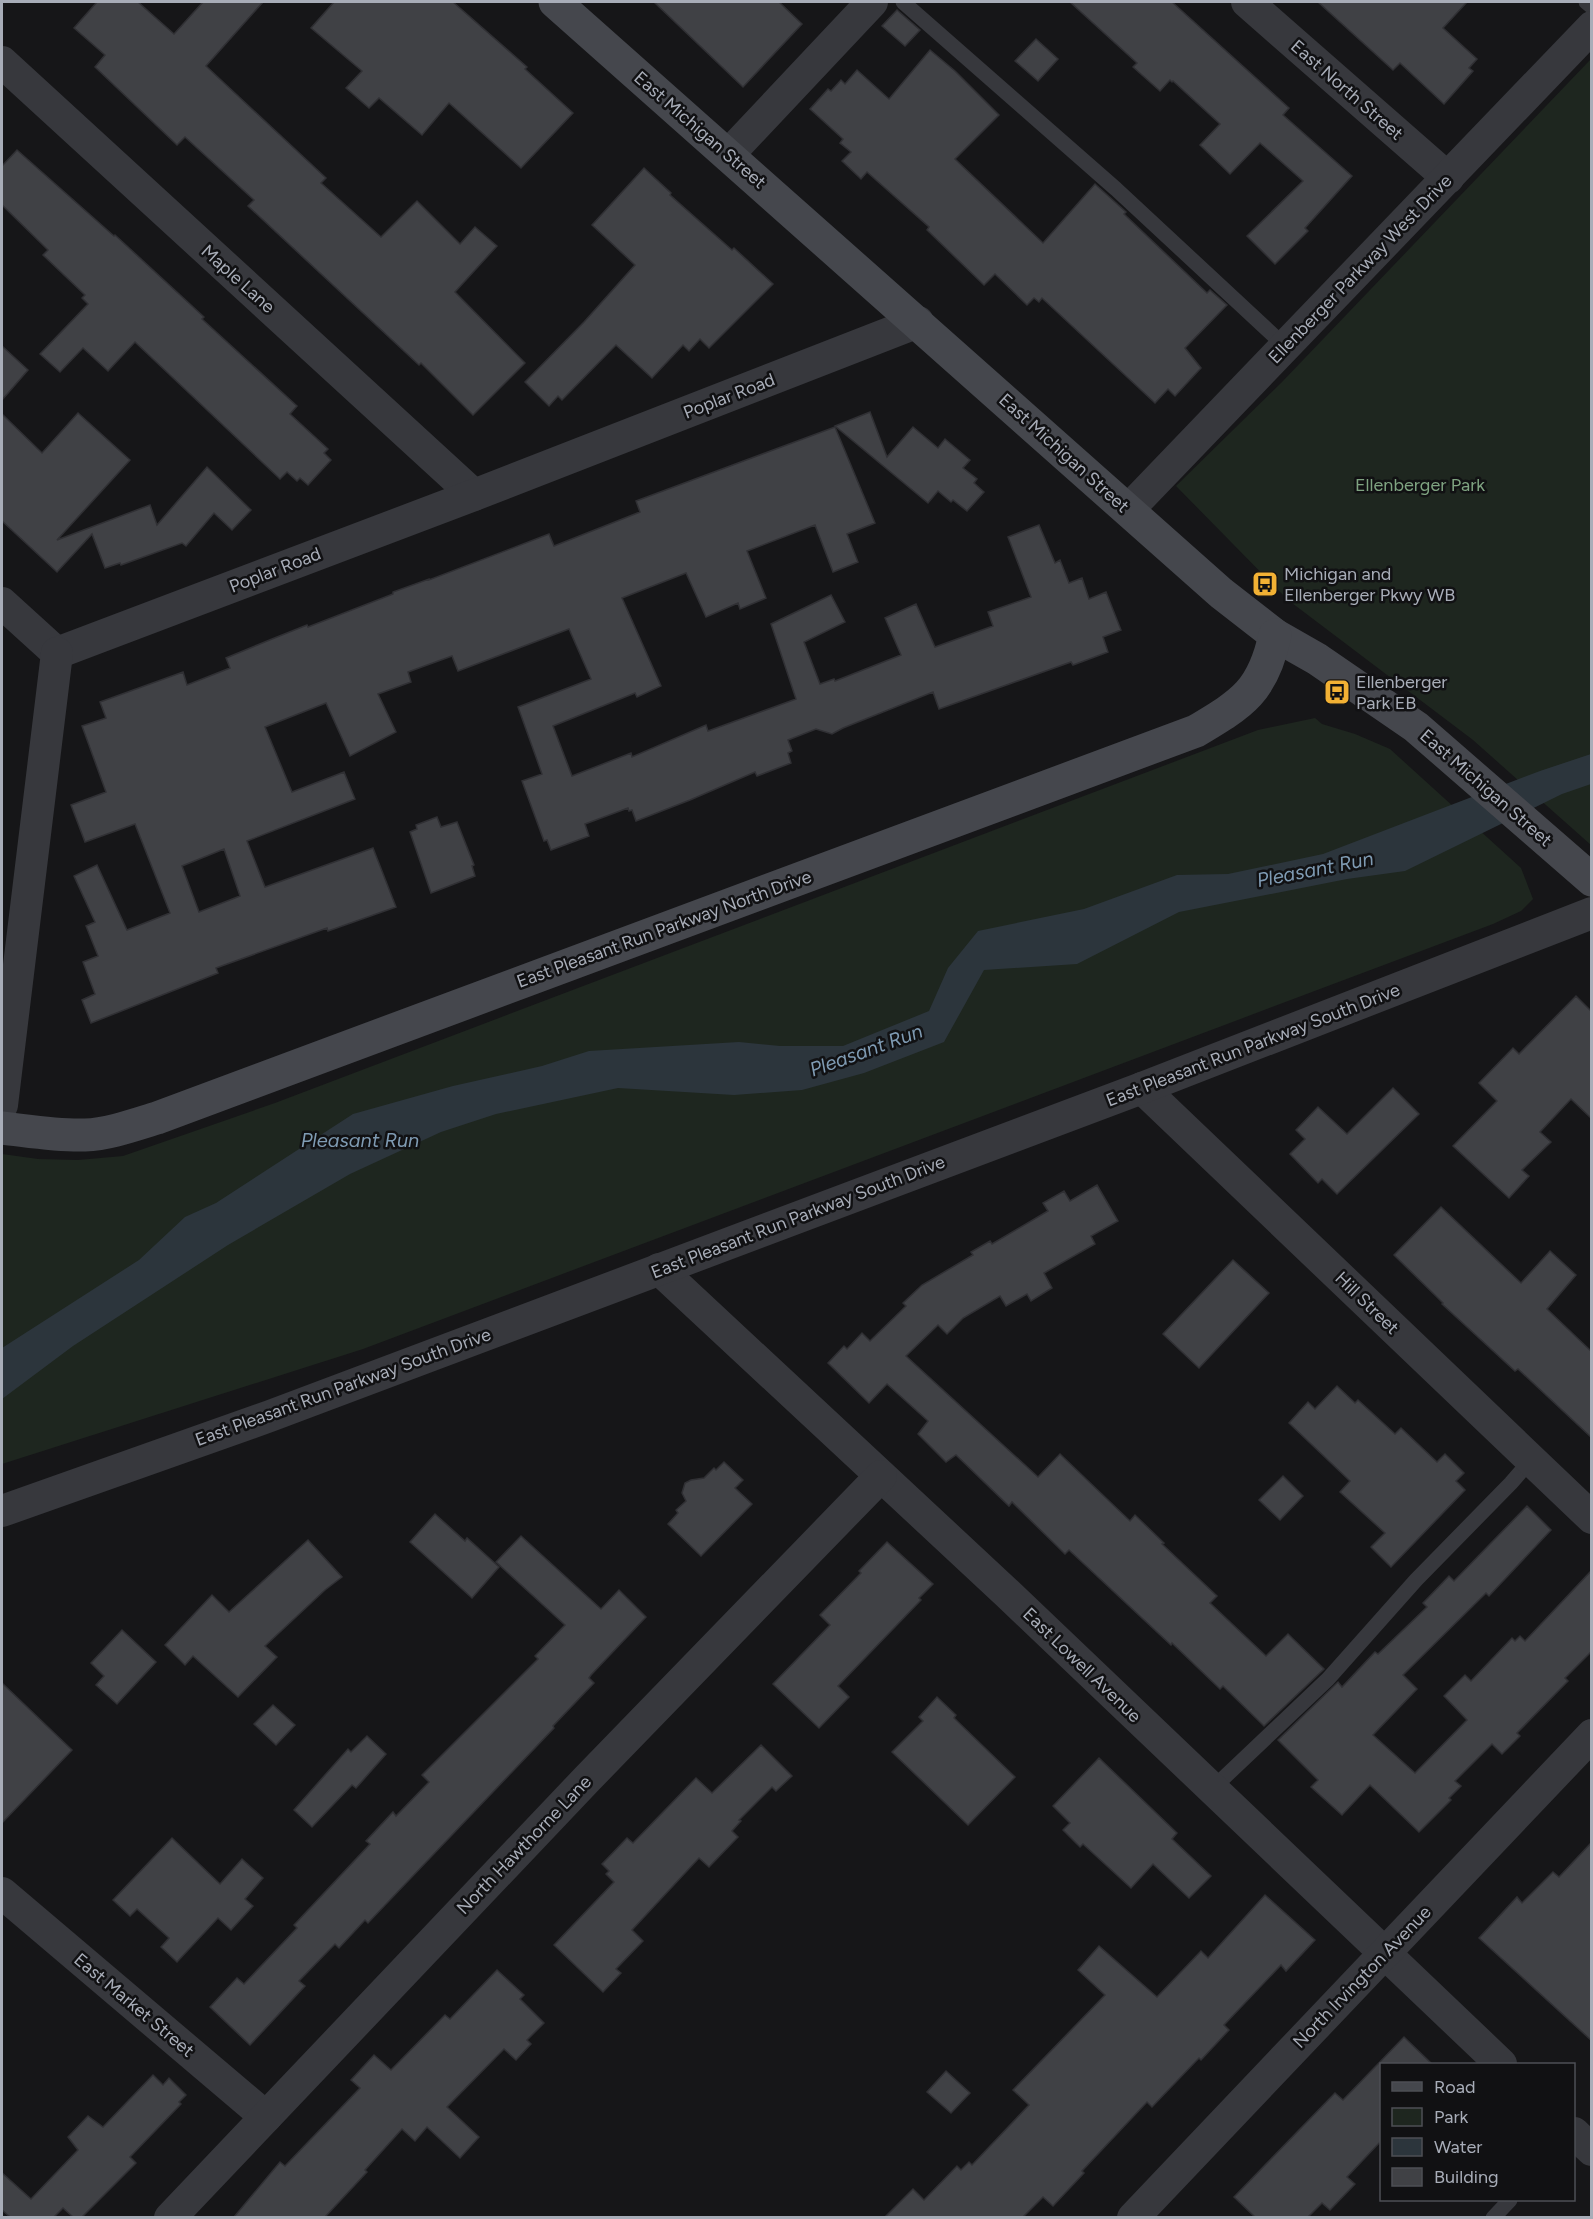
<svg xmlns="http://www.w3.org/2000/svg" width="1593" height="2219" font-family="Figtree,sans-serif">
<rect width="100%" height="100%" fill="#161618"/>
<!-- green -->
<g fill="#1e261f">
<path d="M1591,59v786l-118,-105 -185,-140 -112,-114 106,-104z"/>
<path d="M1315,718l7,6 33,10 35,15 131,119 12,31 -12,12 -28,13 -1130,425 -361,115v-310l36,5 40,1 45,-4 152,-53 983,-373z"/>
</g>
<!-- water -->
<path fill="#2c353c" d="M1591,754v30l-29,10 -157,77 -58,8 -168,33 -102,52 -93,6 -40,72 -80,31 -62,17 -68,5 -116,-7 -122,26 -55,18 -91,42 -122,71 -155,101 -71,53v-51l137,-88 46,-43 31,-14 137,-89 100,-28 89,-20 47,-15 150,-9 41,4h63l86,-35 19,-43 30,-37 106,-22 93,-34 51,-1 95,-20 217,-83z"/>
<!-- building -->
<g fill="#404145" stroke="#303034" stroke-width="1.5" fill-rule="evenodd">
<path d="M97,2h41l36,32 29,-32h60l-57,64 120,112 -5,5 60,54 36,-36 43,43 15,-17 22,19 -42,46 70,71 -52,52 -52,-52 -2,2 -171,-159 6,-6 -69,-63 -8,8 -82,-78 10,-12 -31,-27z"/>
<path d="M334,2h119l74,65 -2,2 48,44 -52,55 -72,-65 -27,32 -43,-37 -10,10 -23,-20 16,-17 -51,-43z"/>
<path d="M654,2h125l23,22 -59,63z"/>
<path d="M1070,2h102l117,106 -6,7 69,61 -47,52 3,3 -33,33 -28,-28 56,-55 -43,-38 -30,31 -30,-29 20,-21 -47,-43 -1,1 -2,-2 -10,11 -27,-24 4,-4z"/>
<path d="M1318,2h149l-24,26 34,31 -8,9 4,3 -29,33 -44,-41 -7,7z"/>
<path d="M897,10l23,20 -15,16 -23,-20z"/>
<path d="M1036,39l22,20 -20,22 -23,-20z"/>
<path d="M930,50l25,21 44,44 -44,44 88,84 52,-59 31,28 -2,2 83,79 3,-3 17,15 -42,43 16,20 -26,28 -7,-7 -13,14 -113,-105 -3,4 -5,-4 -7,7 -32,-31 -11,11 -57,-55 2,-3 -62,-55 -6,7 -19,-18 9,-9 -11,-9 3,-4 -33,-30 18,-20 3,2 10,-11 4,4 12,-14 32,29z"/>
<path d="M17,150l97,86 1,-1 89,82 -2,2 95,87 -7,8 38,35 -4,4 7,7 -23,25 -8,-7 -3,3 -10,-9 -7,7 -145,-137 -27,29 -25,-23 -23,24 -20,-18 48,-50 -6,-6 3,-3 -42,-40 5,-5 -46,-45v-39z"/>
<path d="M644,168l27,25 -1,2 62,55 2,-2 39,36 -64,64 -9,-9 -11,12 -6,-6 -31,33 -36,-33 -54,55 -4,-4 -9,10 -24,-24 59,-60 51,-57 -43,-40z"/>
<path d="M2,346l26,24 -26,30z"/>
<path d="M870,412l17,45 26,-30 25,21 7,-9 25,21 -7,8 14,11 -3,4 10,9 -17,19 -14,-11 -2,2 -13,-11 -10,12 -93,-77z"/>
<path d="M78,413l52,47 -73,80 93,-35 7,20 50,-58 44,43 -19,20 -18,-17 -28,33 -4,-3 -61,22 -1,-2 -15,5 -13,-34 -35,38 -55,-51v-107l40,39z"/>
<path d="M835,427l40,96 -28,11 11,28 -25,10 -18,-47 -68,26 19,47 -26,11 -2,-6 -32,14 -20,-44 -64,25 39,88 -24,11 -2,-4 -82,33 19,50 59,-23 1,4 74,-32 2,6 88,-32 -25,-75 60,-29 14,27 -41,20 16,42 14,-5 1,2 66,-26 -16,-37 31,-14 19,43 58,-21 -5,-14 43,-15 -23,-60 31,-12 16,38 5,-3 9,23 13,-5 7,21 17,-7 15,38 -18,7 5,15 -35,13 -2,-3 -132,47 -6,-17 -90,36 -11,6 -16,-5 -28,11 4,11 -4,2 3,10 -34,13 -2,-4 -65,28 -54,21 -4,-11 -3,1 -1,-3 -43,16 4,12 -38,14 -4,-10 -3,1 -22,-60 20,-7 -24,-67 73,-28 -22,-50 -111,42 -6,-15 -44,16 3,10 -33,12 18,38 -46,24 -24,-53 -61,24 27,65 52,-20 11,27 -108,42 18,46 108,-39 23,59 -68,24 -1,-3 -111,40 2,5 -127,50 -9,-23 13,-6 -12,-32 15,-6 -12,-30 9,-4 -21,-46 23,-11 30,65 43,-17 -35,-89 -50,18 -14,-37 35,-13 -24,-66 24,-8 -6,-16 83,-30 4,13 43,-17 -4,-10 46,-19 35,-14 1,2 85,-33v-2l36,-13v1l120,-46 5,12 86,-34 -4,-11zM224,849l16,47 -41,16 -17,-46z"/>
<path d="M437,817l4,10 16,-5 17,43 -2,1 3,10 -44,17 -21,-61 7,-3 -1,-4z"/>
<path d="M1576,996l16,16v107l-21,-20 -31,33 11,10 -29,28 7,6 -20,22 -56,-52 44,-45 -18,-18 34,-35 6,6z"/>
<path d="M1393,1088l26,26 -82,80 -15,-15 -4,4 -28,-29 15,-15 -9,-9 22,-23 29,27z"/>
<path d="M1097,1185l21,36 -27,15 4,8 -51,29 8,15 -21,13 -4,-7 -21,12 -6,-10 -37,22 -16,16 -9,-9 -32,31 132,121 22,-23 70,67 5,-6 29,28 -2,1 55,52 -7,7 56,53 22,-22 36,35 -60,57 -41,-40 -3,3 -48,-46 -1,2 -102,-95 -4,4 -53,-52 -3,4 -53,-51 -10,7 -28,-28 10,-13 -41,-37 -18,19 -41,-40 16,-17 3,3 15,-16 8,8 36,-35 -3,-3 19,-18 51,-30 -2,-3 19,-11 2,3 56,-33 -5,-8 21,-12 6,10z"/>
<path d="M1441,1207l80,76 29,-32 26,24 -29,34 45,43v86l-74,-69 -3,2 -73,-67 1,-1 -49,-48z"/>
<path d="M1233,1260l36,33 -70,75 -36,-34z"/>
<path d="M1337,1386l18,17 3,-3 37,34 6,-6 36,34 8,-8 19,19 -8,8 9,9 -74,77 -20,-20 14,-14 -45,-41 10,-11 -61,-58 19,-21 7,7z"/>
<path d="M724,1462l19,18 -8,8 17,16 -51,52 -33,-32 10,-11 -2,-3 10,-9 -4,-8 3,-10 6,-3 13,-2 10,-10 2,2z"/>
<path d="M1283,1476l20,20 -23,24 -21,-20z"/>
<path d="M1527,1506l24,24 -62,66 -3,-3 -83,82 14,14 -44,46 42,38 52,-53 -23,-24 21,-21 6,6 41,-43 3,3 5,-5 5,5 67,-71v81l-27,27 3,3 -51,52 3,3 -18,18 -10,-10 -37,37 6,5 -12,12 2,2 -32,32 -49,-47 -28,30 -31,-28 7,-7 -40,-40 60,-58 4,5 33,-35 3,2 49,-47 -4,-4 26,-27 5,5z"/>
<path d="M435,1514l30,27 2,-3 32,29 -27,31 -62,-56z"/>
<path d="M521,1536l80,73 18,-19 27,27 -55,58 -2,3 5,5 -41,43 1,2 -186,195 -3,-3 -26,28 -4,-4 -36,37 6,5 -55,59 -40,-38 27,-29 7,6 53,-56 -3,-3 76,-81 -4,-3 27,-29 3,4 33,-34 -7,-7 116,-116 -3,-3 30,-31 -69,-63z"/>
<path d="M308,1540l34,37 -17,13 -60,56 12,11 -39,40 -45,-41 -8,9 -20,-20 47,-50 17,17z"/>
<path d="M887,1542l46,42 -14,14 2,2 -83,86 11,11 -30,31 -46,-44 57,-59 -10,-10 41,-42 -2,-2z"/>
<path d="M122,1630l34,32 -39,42 -21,-19 8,-9 -13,-13z"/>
<path d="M2,1683l70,67 -70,73z"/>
<path d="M937,1697l19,18 -2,3 61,59 -47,48 -76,-73 31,-31 -4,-4z"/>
<path d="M273,1705l22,20 -19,20 -22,-21z"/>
<path d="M367,1736l19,18 -30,34 -4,-3 -40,42 -18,-17 54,-61 3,3z"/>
<path d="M761,1745l31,31 -16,15 -4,-4 -33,33 2,1 -9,10 6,6 -29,30 -10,-9 -67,72 11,11 -27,28 5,4 -18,19 -49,-47 60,-63 -8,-8 3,-3 -7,-7 25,-26 6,5 63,-65 16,15z"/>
<path d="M1099,1758l78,75 -5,6 39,37 -22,22 -36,-34 -22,24 -48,-44 -3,3 -17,-17 7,-7 -17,-17z"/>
<path d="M172,1838l48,46 22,-25 21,19 -18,21 8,7 -22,24 -13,-12 -41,44 -16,-15 8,-9 -32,-29 -7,7 -17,-16z"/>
<path d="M1592,1842v199l-113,-103 38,-41 5,6 31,-31 6,5z"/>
<path d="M1265,1895l50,45 -29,31 -5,-6 -57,60 5,5 -28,30 -2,-2 -47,49 -5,-5 -65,69 2,2 -31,33 -10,-9 -20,20h-138l28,-28 11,11 33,-34 4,4 8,-8 3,3 57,-60 -16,-15 92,-95 -27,-25 21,-24 58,51 44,-46 7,7z"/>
<path d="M497,1970l27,25 -4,4 24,24 -17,17 4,4 -15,16 -12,-11 -57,58 32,30 -19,21 -33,-31 -12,14 -13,-12 -37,41 2,2 -42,45h-91l46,-55 5,4 75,-78 -9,-8 23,-25 17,15 54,-55 5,4z"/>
<path d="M1404,2037l28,27h-50v76l-35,37 8,7 -25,26 -8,-7 -14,14h-53l-21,-20 101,-104 8,7z"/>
<path d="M946,2071l24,22 -19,20 -24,-21z"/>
<path d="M153,2075l10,10 6,-7 17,17 -7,7 2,2 -51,53 6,6 -54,54h-9l-10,-9 -9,9h-44l-8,-7v-37l29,26 47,-49 -10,-13 20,-21 15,11z"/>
</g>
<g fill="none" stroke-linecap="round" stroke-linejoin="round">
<!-- service -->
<g stroke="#37383d" stroke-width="15">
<path d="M903,2l213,187 170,158"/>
<path d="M1586,2l6,5"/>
<path d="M1212,1789l116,-110 88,-99 95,-97 20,-23"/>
<path d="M1493,2218l17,-18"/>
</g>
<!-- minor -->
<g stroke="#37383d" stroke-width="32">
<path d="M1247,2l201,176"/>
<path d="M2,62l472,433"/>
<path d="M728,155l144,-153"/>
<path d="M1128,510l464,-483"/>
<path d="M2,603l55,50"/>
<path d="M57,653l417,-158 444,-173"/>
<path d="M1142,1088l450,430"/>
<path d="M2,1105l55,-452"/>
<path d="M659,1269l349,325 493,470"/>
<path d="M2,1511l268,-95 872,-328 450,-175"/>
<path d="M2,1893l264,224"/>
<path d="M1574,2133l18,17"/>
<path d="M170,2218l417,-439 294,-303"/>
<path d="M1133,2218l459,-483"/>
</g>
<!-- secondary -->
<g stroke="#45474d" stroke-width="33">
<path d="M555,2l666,591 54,42 42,24 99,68 176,153"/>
<path d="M2,1128c27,3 55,8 83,7 24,-1 49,-10 72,-17l1039,-387c47,-28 67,-40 79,-96"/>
</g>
</g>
<!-- icons -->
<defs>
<g id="bus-square" transform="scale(1.35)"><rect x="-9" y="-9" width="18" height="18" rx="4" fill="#f2b134" stroke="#111113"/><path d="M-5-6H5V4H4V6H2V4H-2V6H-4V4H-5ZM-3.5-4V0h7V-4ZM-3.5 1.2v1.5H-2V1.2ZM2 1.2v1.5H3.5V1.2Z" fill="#111"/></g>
</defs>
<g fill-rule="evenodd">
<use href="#bus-square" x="1265" y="584"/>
<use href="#bus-square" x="1337" y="692"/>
</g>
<g text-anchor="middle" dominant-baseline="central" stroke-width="5" stroke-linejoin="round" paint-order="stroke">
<!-- street labels -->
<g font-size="18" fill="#a8adb8" stroke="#111113">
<text transform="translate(1347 90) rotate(41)">East North Street</text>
<text transform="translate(700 130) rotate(41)">East Michigan Street</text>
<text transform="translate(1360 269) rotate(-46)">Ellenberger Parkway West Drive</text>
<text transform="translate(238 279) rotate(42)">Maple Lane</text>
<text transform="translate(729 396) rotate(-21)">Poplar Road</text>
<text transform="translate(1064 453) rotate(42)">East Michigan Street</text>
<text transform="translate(275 570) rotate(-21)">Poplar Road</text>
<text transform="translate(1486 788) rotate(41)">East Michigan Street</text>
<text transform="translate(664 929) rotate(-20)">East Pleasant Run Parkway North Drive</text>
<text transform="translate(1253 1045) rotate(-21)">East Pleasant Run Parkway South Drive</text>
<text transform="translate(798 1217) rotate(-21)">East Pleasant Run Parkway South Drive</text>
<text transform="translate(1367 1303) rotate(44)">Hill Street</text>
<text transform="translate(343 1387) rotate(-20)">East Pleasant Run Parkway South Drive</text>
<text transform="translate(1082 1665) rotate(44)">East Lowell Avenue</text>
<text transform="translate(524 1845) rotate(-46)">North Hawthorne Lane</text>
<text transform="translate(1362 1977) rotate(-46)">North Irvington Avenue</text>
<text transform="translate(134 2005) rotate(40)">East Market Street</text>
</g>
<!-- park labels -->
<g font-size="18" fill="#7fa381" stroke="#111113">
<text x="1420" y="485">Ellenberger Park</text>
</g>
<!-- poi labels -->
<g font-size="18" fill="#a8adb8" stroke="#111113" text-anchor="start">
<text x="1284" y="574">Michigan and<tspan x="1284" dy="21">Ellenberger Pkwy WB</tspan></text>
<text x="1356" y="682">Ellenberger<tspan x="1356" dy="21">Park EB</tspan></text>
</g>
<!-- water labels -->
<g font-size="20" font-style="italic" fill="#7f9bb3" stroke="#111113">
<text transform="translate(1315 869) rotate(-11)">Pleasant Run</text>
<text transform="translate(866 1050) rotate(-20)">Pleasant Run</text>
<text x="360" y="1140">Pleasant Run</text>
</g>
</g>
<!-- border -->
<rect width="1593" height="2219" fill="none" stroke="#a8adb8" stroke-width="6"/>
<!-- legend -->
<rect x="1380" y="2063" width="195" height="138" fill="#111113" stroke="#4d4f55" stroke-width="1.5"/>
<rect x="1392" y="2082" width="30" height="9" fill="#45474d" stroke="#4d4f55" stroke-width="1.5"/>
<text x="1434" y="2093" font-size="18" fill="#a8adb8">Road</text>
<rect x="1392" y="2108" width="30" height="18" fill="#1e261f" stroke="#4d4f55" stroke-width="1.5"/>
<text x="1434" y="2123" font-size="18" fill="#a8adb8">Park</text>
<rect x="1392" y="2138" width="30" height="18" fill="#2c353c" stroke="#4d4f55" stroke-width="1.5"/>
<text x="1434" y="2153" font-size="18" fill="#a8adb8">Water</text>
<rect x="1392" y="2168" width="30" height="18" fill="#404145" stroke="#4d4f55" stroke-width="1.5"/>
<text x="1434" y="2183" font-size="18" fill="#a8adb8">Building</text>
</svg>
